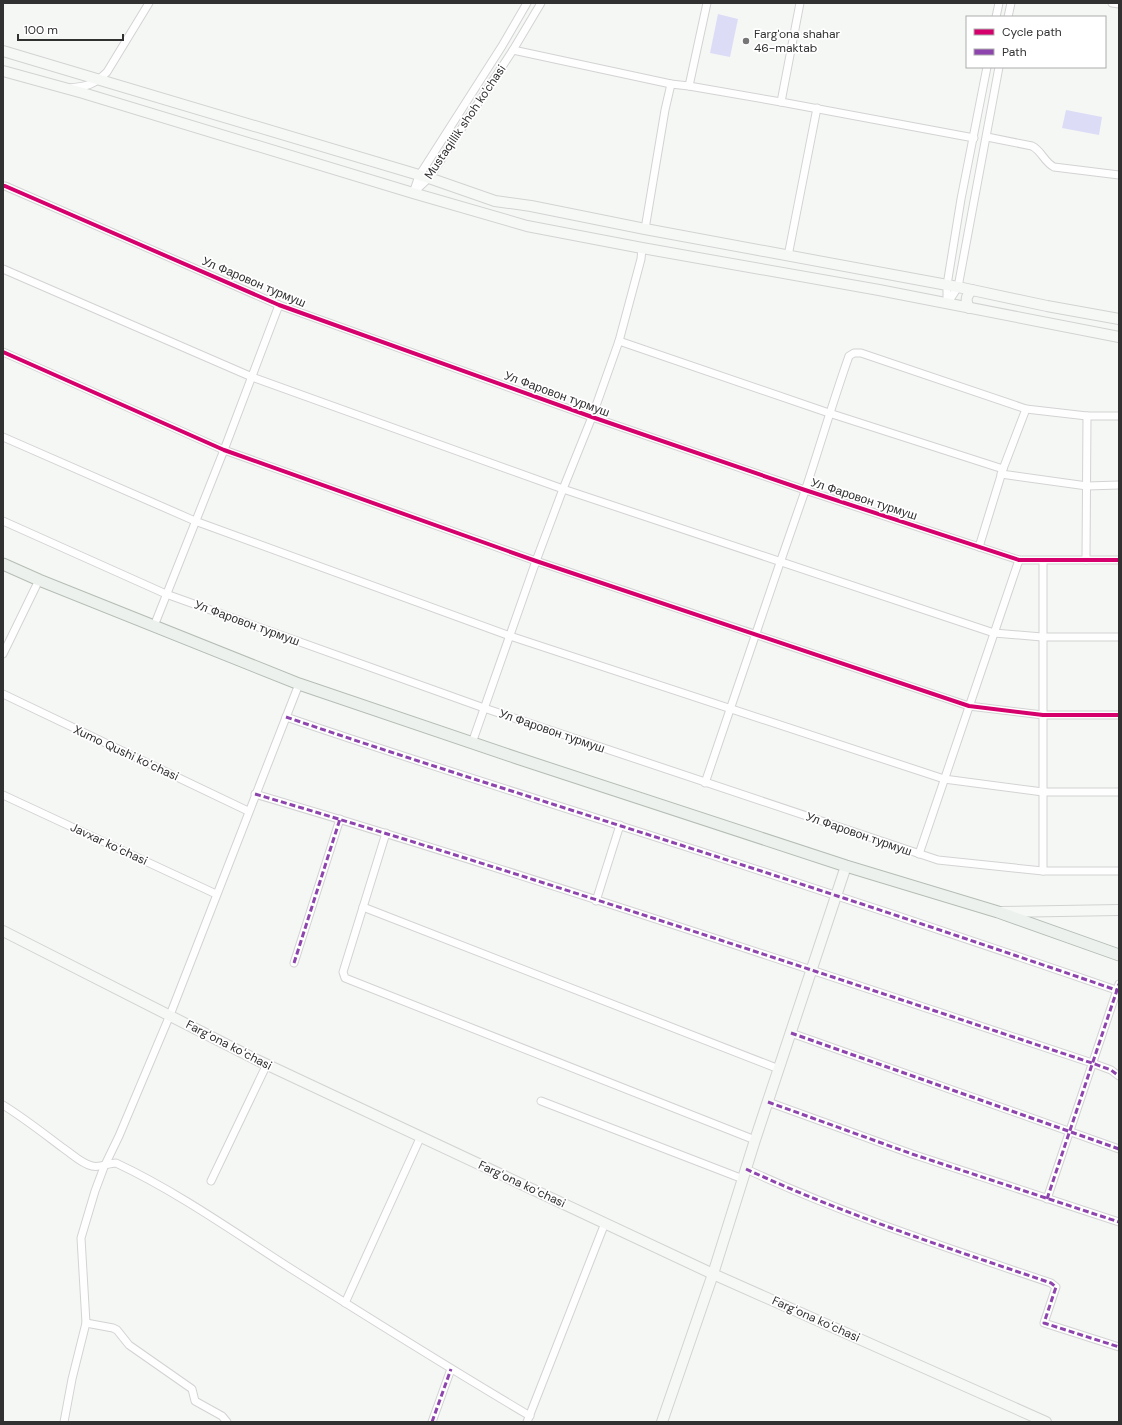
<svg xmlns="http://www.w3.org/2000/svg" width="1122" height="1425" font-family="'DM Sans',sans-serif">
<rect width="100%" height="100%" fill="#f5f7f5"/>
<!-- green -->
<g fill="#dcdcf6">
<path d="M718,14l20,5 -8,38 -20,-4z"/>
<path d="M1066,110l36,7 -3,18 -37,-7z"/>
</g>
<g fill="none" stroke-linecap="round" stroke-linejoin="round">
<!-- street casing -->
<g stroke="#d2d3d2" stroke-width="9">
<g id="street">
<path d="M1112,3l7,1"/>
<path d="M996,17l3,-14"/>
<path d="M1008,17l3,-14"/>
<path d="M513,50l158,34 18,2 18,-83"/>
<path d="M987,67l-26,132 -14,86v19l11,-17 41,-220"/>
<path d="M689,86l92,16 193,36"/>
<path d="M70,88c18,-2 24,-3 37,-16l42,-69"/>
<path d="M781,102l19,-99"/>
<path d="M987,137l45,9c10,5 12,16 22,21l65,8"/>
<path d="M3,186h2l274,119 313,112 213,73 214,70h100"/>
<path d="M413,193l16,-15 84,-128 28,-47"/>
<path d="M413,193l6,-17 83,-130 25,-43"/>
<path d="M645,229l20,-119 6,-26"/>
<path d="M788,256l29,-148"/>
<path d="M3,269l249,108 311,112 431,144 48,4h77"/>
<path d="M619,341l210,72 174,56"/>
<path d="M3,352l221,98 312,111 433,145 74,9h76"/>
<path d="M3,437l192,84 315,115 434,143 99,13h76"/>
<path d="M1001,474l86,12 32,-1"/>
<path d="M3,521l163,73 318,114 454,152 105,11h76"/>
<path d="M979,547l24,-78 23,-60"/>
<path d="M1086,560l1,-144"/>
<path d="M154,626l70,-176 55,-145"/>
<path d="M3,654l36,-74"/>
<path d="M3,694l245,117"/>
<path d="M286,717c111,38 223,73 335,109 167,53 333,108 498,165"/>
<path d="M472,743l64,-182 27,-72 29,-72 27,-76 22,-82 1,-11"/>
<path d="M705,783c33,-98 66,-195 100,-292 15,-45 28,-90 44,-135l5,-3h7l165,56 61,7h32"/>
<path d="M255,794c281,83 559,177 837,269l19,7 8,6"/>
<path d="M3,795l213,99"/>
<path d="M386,833l-43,139 2,6 410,162"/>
<path d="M919,854l100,-294"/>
<path d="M1043,871v-310"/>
<path d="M596,901l24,-76"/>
<path d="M363,907l416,162"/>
<path d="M294,963l46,-144"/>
<path d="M791,1033l328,116"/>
<path d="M541,1101l202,78"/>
<path d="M768,1102l144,52 207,68"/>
<path d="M3,1105c21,13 40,28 60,43 9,6 19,16 29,18 9,2 16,-3 24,-3 60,28 118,69 174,105 79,50 159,100 240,148"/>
<path d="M746,1169c99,46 202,79 305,114l5,4 -12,36 75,24"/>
<path d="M211,1181l56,-117"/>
<path d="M1047,1199l72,-215"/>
<path d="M345,1303l76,-167"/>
<path d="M86,1323l27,5 4,2 12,15 63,44 3,12 27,15 5,6"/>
<path d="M64,1422l8,-43 14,-56 -5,-85 14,-47 9,-24 15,-31 51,-121 129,-331"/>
<path d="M432,1422l19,-53"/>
<path d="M527,1422l78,-199"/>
</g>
</g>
<!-- secondary casing -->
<g stroke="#d2d3d2" stroke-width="12">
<g id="secondary">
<path d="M3,51l426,127 66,23 36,5 114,23 313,58 89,19 72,13"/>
<path d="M3,71l80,22 330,100 114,33 115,22 237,42 240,47"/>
<path d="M969,308c-4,-8 -3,-12 3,-18"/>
<path d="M1001,912l118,-2"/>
<path d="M3,931l254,129 456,214 333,148"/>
<path d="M662,1422l51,-148 42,-134 91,-274"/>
</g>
</g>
<!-- primary casing -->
<g stroke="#b5bdb5" stroke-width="13">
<path id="primary" d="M3,564l36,16 260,104 218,74 329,108 152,46 121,43"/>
</g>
<!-- street -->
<use href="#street" stroke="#fefefe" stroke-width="7"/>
<!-- secondary -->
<use href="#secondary" stroke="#f5f8f5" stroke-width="10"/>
<!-- primary -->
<use href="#primary" stroke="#edf1ed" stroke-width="11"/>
<!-- quiet -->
<g stroke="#8e44ad" stroke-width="3" stroke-dasharray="6 3" stroke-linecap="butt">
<path d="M286,717c111,38 223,73 335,109 167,53 333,108 498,165"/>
<path d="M255,794c281,83 559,177 837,269l19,7 8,6"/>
<path d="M294,963l46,-144"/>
<path d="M791,1033l328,116"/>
<path d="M768,1102l144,52 207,68"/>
<path d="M746,1169c99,46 202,79 305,114l5,4 -12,36 75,24"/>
<path d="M1047,1199l72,-215"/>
<path d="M432,1422l19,-53"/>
</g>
<!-- cycleway casing -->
<g stroke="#fff" stroke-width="6">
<g id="cycleway">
<path d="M3,186h2l274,119 313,112 213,73 214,70h100"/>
<path d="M3,352l221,98 312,111 433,145 74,9h76"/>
</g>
</g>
<!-- cycleway -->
<use href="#cycleway" stroke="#d6006c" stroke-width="4"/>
</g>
<!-- markers -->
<circle fill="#757675" stroke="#fff" stroke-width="1.5" cx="746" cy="41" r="4"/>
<g text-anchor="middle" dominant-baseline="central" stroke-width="3.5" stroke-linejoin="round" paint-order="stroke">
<!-- poi labels -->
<g font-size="12" fill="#303130" stroke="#fff" text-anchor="start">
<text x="754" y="34">Farg'ona shahar<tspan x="754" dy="14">46-maktab</tspan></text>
</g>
<!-- street labels -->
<g font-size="12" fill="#303130" stroke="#fff">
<text transform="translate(465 122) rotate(-56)">Mustaqillik shoh ko'chasi</text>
<text transform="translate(254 282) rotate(23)">Ул Фаровон турмуш</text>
<text transform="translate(557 394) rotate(20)">Ул Фаровон турмуш</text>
<text transform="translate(864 499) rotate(18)">Ул Фаровон турмуш</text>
<text transform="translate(247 623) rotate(20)">Ул Фаровон турмуш</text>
<text transform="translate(552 731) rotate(19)">Ул Фаровон турмуш</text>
<text transform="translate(126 753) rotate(25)">Xumo Qushi koʻchasi</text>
<text transform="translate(859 834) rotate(19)">Ул Фаровон турмуш</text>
<text transform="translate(109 844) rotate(25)">Javxar koʻchasi</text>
<text transform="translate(229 1045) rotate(27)">Fargʻona koʻchasi</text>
<text transform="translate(522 1184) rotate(25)">Fargʻona koʻchasi</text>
<text transform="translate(816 1319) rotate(24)">Fargʻona koʻchasi</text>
</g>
</g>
<!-- border -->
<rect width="1122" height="1425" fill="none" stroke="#303130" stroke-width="8"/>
<!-- legend -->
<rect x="966" y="16" width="140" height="52" fill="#ffffff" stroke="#acadac"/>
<rect x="974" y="29" width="20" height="6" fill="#d6006c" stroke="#acadac"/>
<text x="1002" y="36" font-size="12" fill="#303130">Cycle path</text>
<rect x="974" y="49" width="20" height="6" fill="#8e44ad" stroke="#acadac"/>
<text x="1002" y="56" font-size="12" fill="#303130">Path</text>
<!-- scale -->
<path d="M18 34v6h105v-6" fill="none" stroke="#303130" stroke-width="2"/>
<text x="24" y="34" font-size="12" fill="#303130" stroke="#ffffff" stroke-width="3" paint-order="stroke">100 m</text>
</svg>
